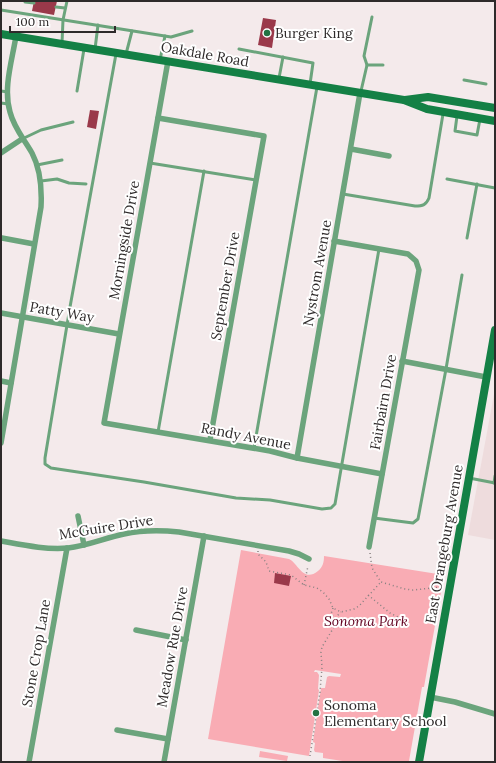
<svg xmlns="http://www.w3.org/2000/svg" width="496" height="763" font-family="Lora,serif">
<rect width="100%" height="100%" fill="#f4eaeb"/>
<!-- built -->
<path fill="#eedcdd" d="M495,389v151l-27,-5z"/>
<!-- green -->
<g fill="#f9acb4">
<path d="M241,550l48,9c9,4 14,24 29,12 5,-4 6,-9 6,-15l120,19 -20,112h-2l-13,74 -60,1 -26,-4v-5l-8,-1 -1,-2 1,-7 -2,-1 8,-54h4l2,-11 2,-1 11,1 1,-3 -26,-4 -1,2h3l2,3 -1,14 1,1 -10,66 -101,-17z"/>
<path d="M260,751l28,5 -1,5 -28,-4z"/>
</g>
<!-- building -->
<g fill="#9a394a">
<path d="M34,1h23l-3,14 -22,-4z"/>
<path d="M263,18l13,2 -4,28 -14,-3z"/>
<path d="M90,110l9,1 -3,18 -9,-2z"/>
<path d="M275,573l16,3 -2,10 -15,-3z"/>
</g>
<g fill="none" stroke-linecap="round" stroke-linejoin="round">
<!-- path -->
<g stroke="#878181" stroke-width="1.5" stroke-dasharray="1 3" stroke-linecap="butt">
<path d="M258,551v3l8,8 3,9 22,4 13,10 13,3 6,4 6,7 4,9 8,4 13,-3 5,-3 22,-24"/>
<path d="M370,553l2,15 9,14 24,7 8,1 29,-3"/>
<path d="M304,585l4,-19"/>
<path d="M368,595l22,18 10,5"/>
<path d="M333,608l-2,6 4,4 6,-6"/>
<path d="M310,756l10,-64 2,-25 -1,-15 1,-5 12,-20 1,-9"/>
</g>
<!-- lane -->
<g stroke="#6ba47c" stroke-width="3">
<path d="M25,2l9,1"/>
<path d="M56,7l9,1"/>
<path d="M1,10l170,27 21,-6"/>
<path d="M62,43l1,-23 4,-19"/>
<path d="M95,49l3,-24"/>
<path d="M239,49l74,14 -3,21"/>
<path d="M116,54l-46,253 -25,151v6l6,4 93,14 92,16 34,2 52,9 9,-1 4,-4 44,-255"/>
<path d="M126,54l6,-23"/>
<path d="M160,60l5,-24"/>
<path d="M367,65h16"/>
<path d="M279,78l4,-21"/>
<path d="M464,80l22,4"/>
<path d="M1,91l7,1"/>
<path d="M77,91l7,-42"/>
<path d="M361,91l6,-26 -3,-9 8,-39"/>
<path d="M1,103l7,1"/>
<path d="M457,116l-2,15 22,4 3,-16"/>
<path d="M22,139l19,-9 32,-8"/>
<path d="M150,163l106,17"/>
<path d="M37,165l25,-5"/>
<path d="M447,179l48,9"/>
<path d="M41,181l16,-2 12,4 17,1"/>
<path d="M343,194l72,12c8,0 11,-1 14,-8l14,-84"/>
<path d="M467,238l10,-54"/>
<path d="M158,432l46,-261"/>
<path d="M254,448l63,-361"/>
<path d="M469,478l26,5"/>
<path d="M494,483l1,-7"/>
<path d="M374,518l39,5 5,-4 28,-150 16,-94"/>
</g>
<!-- street -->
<g stroke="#6ba47c" stroke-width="5.5">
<path d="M168,61l-64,362 166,28 27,7 85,16"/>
<path d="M158,118l106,18 -54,304"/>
<path d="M351,149l38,7"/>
<path d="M1,153l21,-14"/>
<path d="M2,238l32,6"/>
<path d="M334,241l74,13 8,7 3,9 -50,277"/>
<path d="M1,313l118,21"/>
<path d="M402,361l84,16"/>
<path d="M1,381l10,2"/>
<path d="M1,443l40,-236c1,-19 0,-37 -9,-54 -8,-14 -18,-25 -22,-41 -7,-24 2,-51 6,-76"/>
<path d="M297,458l63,-365"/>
<path d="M78,516l6,29"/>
<path d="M1,541c22,4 45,9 67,7 19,-2 37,-10 56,-14 18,-4 37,-4 55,-2l110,19 10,3 10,5"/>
<path d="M136,630l50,10"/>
<path d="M430,697l25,5 40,12"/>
<path d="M117,730l51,9"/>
<path d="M29,762l38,-214"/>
<path d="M164,762l40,-226"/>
</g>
<!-- secondary -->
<g stroke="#148045" stroke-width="8">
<path d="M1,34l403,66 23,9 68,12"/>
<path d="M405,100l23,-3 67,11"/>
<path d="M419,762l76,-432"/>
</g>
</g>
<!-- markers -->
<g fill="#227242" stroke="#fff" stroke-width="1.5">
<circle cx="267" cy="33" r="4"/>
<circle cx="316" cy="713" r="4"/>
</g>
<g text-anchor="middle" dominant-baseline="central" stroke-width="4" stroke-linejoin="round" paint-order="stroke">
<!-- poi labels -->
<g font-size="14" fill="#2e2a2a" stroke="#fff" text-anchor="start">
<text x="275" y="33">Burger King</text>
<text x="324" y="705">Sonoma<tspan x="324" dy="16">Elementary School</tspan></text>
</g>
<!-- street labels -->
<g font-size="14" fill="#2e2a2a" stroke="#fff">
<text transform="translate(205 54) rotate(10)">Oakdale Road</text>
<text transform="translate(124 240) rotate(-80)">Morningside Drive</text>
<text transform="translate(317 273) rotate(-80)">Nystrom Avenue</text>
<text transform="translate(225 286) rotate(-80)">September Drive</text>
<text transform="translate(62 312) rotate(10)">Patty Way</text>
<text transform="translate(383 402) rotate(-80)">Fairbairn Drive</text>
<text transform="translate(246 436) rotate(11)">Randy Avenue</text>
<text transform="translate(106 527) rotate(-9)">McGuire Drive</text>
<text transform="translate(444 544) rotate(-80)">East Orangeburg Avenue</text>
<text transform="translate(172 647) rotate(-80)">Meadow Rue Drive</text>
<text transform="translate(36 653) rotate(-80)">Stone Crop Lane</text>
</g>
<!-- park labels -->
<g font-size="14" font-style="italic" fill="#62001f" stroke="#fff">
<text x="366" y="621">Sonoma Park</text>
</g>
</g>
<!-- border -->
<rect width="496" height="763" fill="none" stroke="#2e2a2a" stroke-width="4"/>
<!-- scale -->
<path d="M10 26v6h105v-6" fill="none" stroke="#2e2a2a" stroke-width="2"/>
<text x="16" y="26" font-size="12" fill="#2e2a2a" stroke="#ffffff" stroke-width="3" paint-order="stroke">100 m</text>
</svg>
